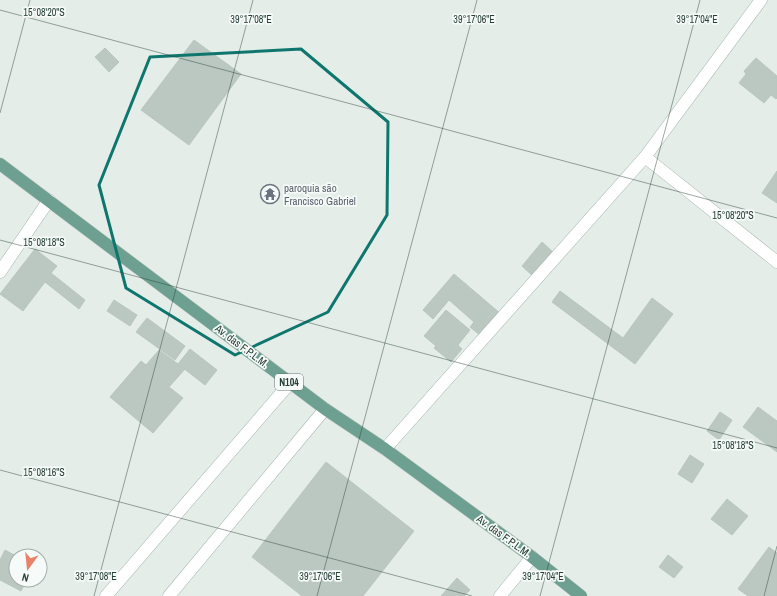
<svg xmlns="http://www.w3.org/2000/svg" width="777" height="596" font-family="'Archivo Narrow',sans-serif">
<rect width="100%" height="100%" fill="#e5ede9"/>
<!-- building -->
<g fill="#bbc8c2" stroke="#b8c7c0">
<path d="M194,40l47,34 -52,71 -48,-35z"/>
<path d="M105,48l14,14 -10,10 -14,-15z"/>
<path d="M756,58l21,18v22l-1,1 -5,-4 -7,8 -25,-20 7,-9 -2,-3z"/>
<path d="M777,171v32l-15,-10z"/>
<path d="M542,242l12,11 -20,24 -12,-11z"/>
<path d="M35,249l22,17 -6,7 34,27 -6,9 -34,-27 -22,29 -23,-17z"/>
<path d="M454,274l47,40 -20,22 -11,-9 4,-5 -25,-22 -16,19 -10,-9z"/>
<path d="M560,291l63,47 29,-40 21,16 -38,50 -83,-62z"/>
<path d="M114,300l23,15 -7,11 -23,-15z"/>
<path d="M446,310l24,20 -12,15 4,4 -11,13 -17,-14 2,-2 -12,-10z"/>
<path d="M147,318l38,28 -10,14 -39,-28z"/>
<path d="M190,349l27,21 -12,15 -27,-21z"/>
<path d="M159,350l26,19 -16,18 14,11 -30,35 -43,-36 31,-36 5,4z"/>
<path d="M758,407l19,14v31l-34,-25z"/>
<path d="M720,412l12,8 -13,20 -12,-9z"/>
<path d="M690,455l14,9 -12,19 -14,-9z"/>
<path d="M326,462l88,69 -51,65h-61l-50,-39z"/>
<path d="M727,499l21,17 -16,19 -21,-16z"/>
<path d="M769,547l8,6v43h-29l-10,-7z"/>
<path d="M5,550l11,6v24h11l-6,11 -21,-11v-20z"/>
<path d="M668,555l15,12 -9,11 -15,-11z"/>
<path d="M457,578l13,12 -6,6h-23z"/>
</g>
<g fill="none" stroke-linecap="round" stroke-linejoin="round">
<!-- street casing -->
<g stroke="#a8b5b0" stroke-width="13">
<g id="street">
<path d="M645,157l132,105"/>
<path d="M0,272l49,-72"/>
<path d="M385,449l260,-292 116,-157"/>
<path d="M106,596l184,-213"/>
<path d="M169,596l156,-187"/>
<path d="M500,596l32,-39"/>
</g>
</g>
<!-- primary casing -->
<g stroke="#c2c9c7" stroke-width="13">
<path id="primary" d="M0,164l325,245 60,40 147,108 49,39"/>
</g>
<!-- street -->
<use href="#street" stroke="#fff" stroke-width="12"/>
<!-- primary -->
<use href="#primary" stroke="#6da090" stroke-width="12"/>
</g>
<!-- marked area -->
<path fill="none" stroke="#0f766e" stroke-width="3" stroke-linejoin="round" d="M301,49l87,73 -1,93 -59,97 -93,43 -109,-67 -27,-103 51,-128z"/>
<!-- ticks -->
<path fill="none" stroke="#253e36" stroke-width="1" stroke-opacity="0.45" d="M0,10l777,208M0,113l30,-113M0,240l777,208M0,470l472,126M94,596l159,-596M317,596l160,-596M540,596l160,-596M764,596l13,-50"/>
<!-- icons -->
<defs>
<g id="temple-ring" transform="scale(1)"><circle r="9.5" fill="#f6faf8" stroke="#6b7280" stroke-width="1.5"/><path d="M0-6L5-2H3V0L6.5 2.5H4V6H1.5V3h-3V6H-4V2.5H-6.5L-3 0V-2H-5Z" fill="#6b7280"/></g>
</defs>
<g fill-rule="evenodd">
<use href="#temple-ring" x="270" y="194"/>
</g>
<g text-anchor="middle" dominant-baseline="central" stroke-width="3.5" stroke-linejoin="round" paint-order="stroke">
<!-- shield labels -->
<rect fill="#f6faf8" stroke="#647670" stroke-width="1" x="275" y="374" width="28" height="16" rx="3"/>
<g font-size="10" font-weight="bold" fill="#253e36">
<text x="289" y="382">N104</text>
</g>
<!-- worship labels -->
<g font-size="11" fill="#5b616d" stroke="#f6faf8" text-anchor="start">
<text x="284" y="188">paroquia são<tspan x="284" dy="13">Francisco Gabriel</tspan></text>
</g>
<!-- street labels -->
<g font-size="11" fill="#253e36" stroke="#f6faf8">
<text transform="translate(242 346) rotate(37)">Av. das F.P.L.M.</text>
<text transform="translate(504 536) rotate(36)">Av. das F.P.L.M.</text>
</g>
</g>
<g font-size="10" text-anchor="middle" fill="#253e36" stroke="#f6faf8" stroke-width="3.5" stroke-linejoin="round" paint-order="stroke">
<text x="44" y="16">15°08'20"S</text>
<text x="251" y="23">39°17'08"E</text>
<text x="474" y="23">39°17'06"E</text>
<text x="697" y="23">39°17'04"E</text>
<text x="733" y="219">15°08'20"S</text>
<text x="44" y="246">15°08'18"S</text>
<text x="733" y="449">15°08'18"S</text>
<text x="44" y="476">15°08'16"S</text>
<text x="96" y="580">39°17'08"E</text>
<text x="320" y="580">39°17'06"E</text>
<text x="543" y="580">39°17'04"E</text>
</g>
<!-- north arrow -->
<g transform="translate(28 568) rotate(195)"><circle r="19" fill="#f6faf8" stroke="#a2afaa"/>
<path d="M0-3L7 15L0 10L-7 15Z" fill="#e98268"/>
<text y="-6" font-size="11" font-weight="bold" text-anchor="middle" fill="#253e36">N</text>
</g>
</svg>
